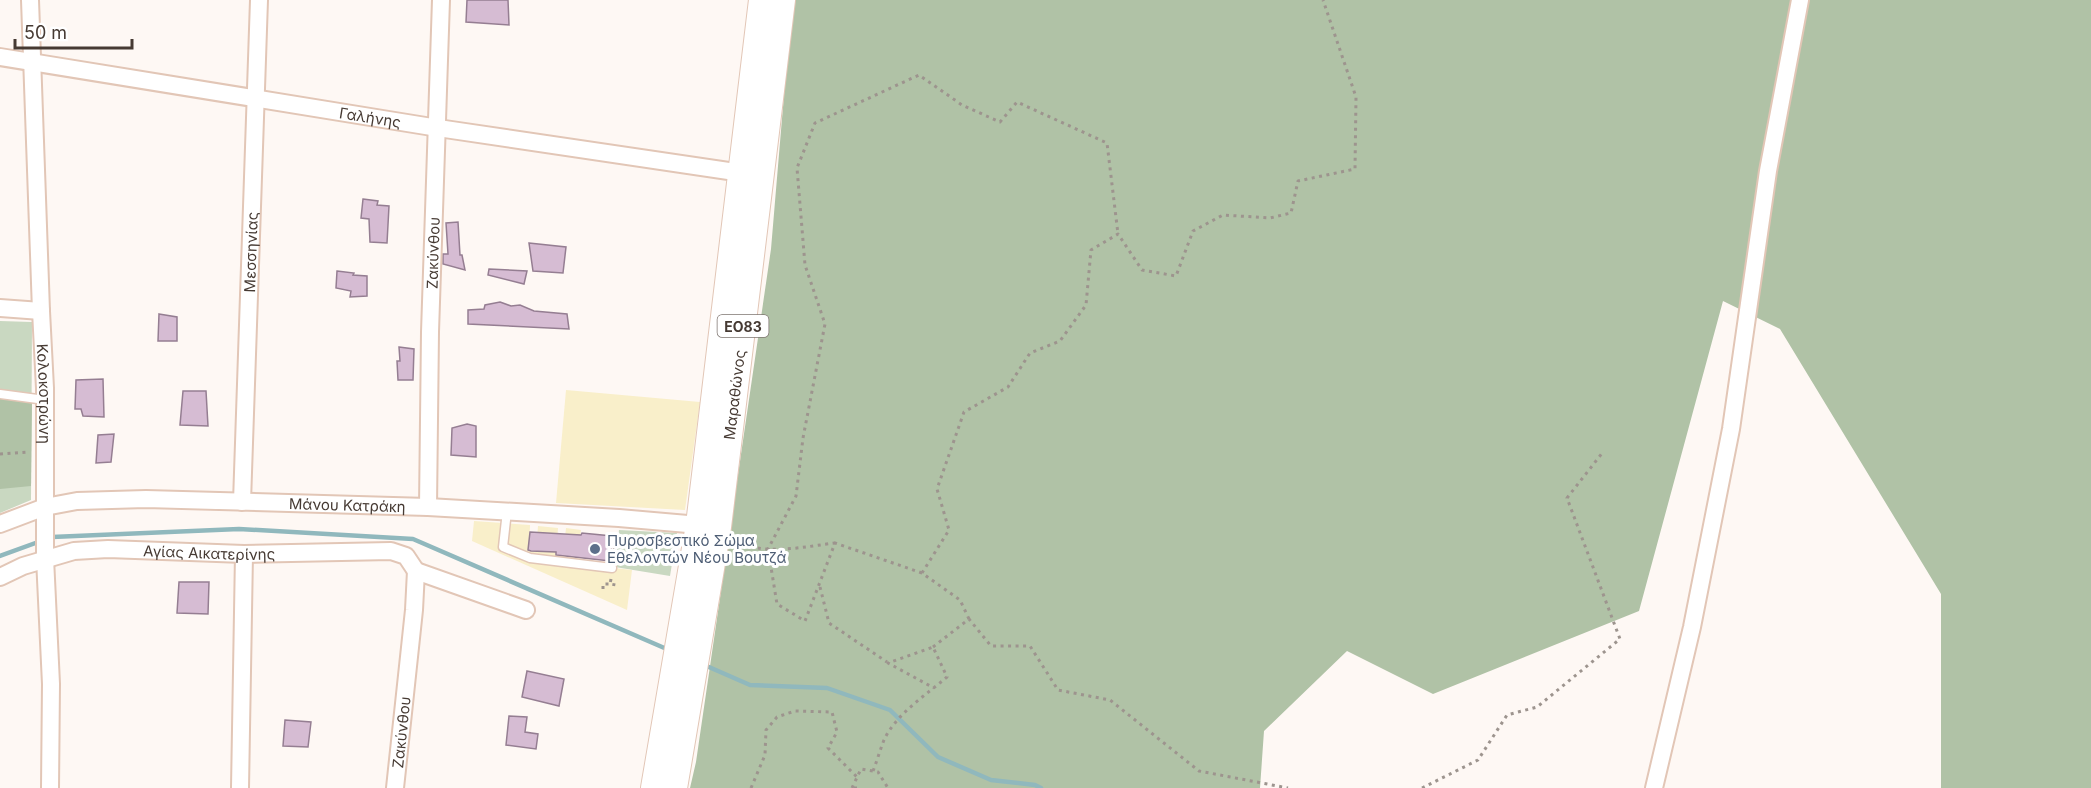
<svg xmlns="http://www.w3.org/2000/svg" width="2091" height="788" font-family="Inter,sans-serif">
<rect width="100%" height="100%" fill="#fef8f4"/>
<!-- green -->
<g fill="#c9d8c1">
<path d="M0,321l32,1 -1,178 -31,13z"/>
<path d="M619,530l58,3 -7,43 -55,-9z"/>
</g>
<!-- forest -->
<g fill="#b0c2a6">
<path d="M792,0h1299v788h-150v-194l-161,-265 -57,-28 -84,310 -206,83 -86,-43 -83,80 -4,57h-570l6,-26 75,-513z"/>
<path d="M0,398l32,4 -1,84 -31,3z"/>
</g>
<!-- sand -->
<g fill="#f9efca">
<path d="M566,390l134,12 -15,108 -129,-7z"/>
<path d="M474,521l56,4 -1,26h7l2,-25 20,2 -2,27 7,1 3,-28 15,2 -4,34 55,6 -5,40 -155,-69z"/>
</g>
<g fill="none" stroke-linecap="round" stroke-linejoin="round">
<!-- stream -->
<g stroke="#90b8bd" stroke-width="4.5">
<path d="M0,556l52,-19 187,-8 174,10 256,111"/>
<path d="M702,664l48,21 77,3 63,22 48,47 53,23 44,5 6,3"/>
</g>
</g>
<!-- building -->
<g fill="#d6bcd3" stroke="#957e92" stroke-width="1.5">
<path d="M467,0h41l1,25 -43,-3z"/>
<path d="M363,199l15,2 -1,4 12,1 -2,37 -17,-1 -1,-23 -8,-1z"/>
<path d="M458,222l2,33h2l3,15 -22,-6v-10h5l-2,-31z"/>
<path d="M529,243l37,4 -3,26 -30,-2z"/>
<path d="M489,269l38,2 -3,13 -36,-9z"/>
<path d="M337,271l17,2 -1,2 14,1v20l-17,1 1,-6 -15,-3z"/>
<path d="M500,302l11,4 9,-1 14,6 33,3 2,15 -101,-5v-14l16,-1 1,-4z"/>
<path d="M159,314l18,3v24h-19z"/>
<path d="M399,347l15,2 -1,31h-15l-1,-19h3z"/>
<path d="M103,379l1,38 -21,-1 -2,-7h-6l1,-29z"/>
<path d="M183,391h23l2,35 -28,-1z"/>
<path d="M467,424l9,2v31l-25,-2 1,-27z"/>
<path d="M114,434l-3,28 -15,1 2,-28z"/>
<path d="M530,532l51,3 1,-2 30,3 -2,25 -54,-6v-3l-25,-1 -3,-1z"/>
<path d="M179,582h30l-1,32 -31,-1z"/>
<path d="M527,671l37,8 -5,27 -37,-9z"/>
<path d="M509,716l18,1 -2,15 13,2 -2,15 -30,-4z"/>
<path d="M285,720l26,2 -3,25 -25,-1z"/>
</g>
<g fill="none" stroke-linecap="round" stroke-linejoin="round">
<!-- service casing -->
<g stroke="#e2c6b6" stroke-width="11">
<g id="service">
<path d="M0,394l45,6"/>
<path d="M507,511l-4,36 27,11 82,10"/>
</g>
</g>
<!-- minor casing -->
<g stroke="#e2c6b6" stroke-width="20">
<g id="minor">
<path id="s1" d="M30,0l11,311 4,77v170l6,126 -1,104"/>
<path id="s2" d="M0,57l438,71 304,45"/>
<path d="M0,308l41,3"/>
<path id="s3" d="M242,502l17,-502"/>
<path id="s4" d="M428,507l2,-175 11,-332"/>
<path id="s5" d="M0,524l45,-17 32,-6 69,-2 282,8 191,11 80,7"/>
<path d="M416,571l110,39"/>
<path id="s6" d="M0,577l23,-11 51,-15 34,-2 136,5 147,-3 15,5 10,15"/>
<path d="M240,788l4,-234"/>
<path id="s7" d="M395,788l19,-178 2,-39"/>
<path d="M1654,788l38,-161 39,-198 37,-258 32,-171"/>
</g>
</g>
<!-- primary casing -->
<g stroke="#e2c6b6" stroke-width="28">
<g id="primary">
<path d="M654,788l45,-263 63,-525"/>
<path id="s8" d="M674,788l44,-261 64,-527"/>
</g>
</g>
<!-- path -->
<g stroke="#9d948e" stroke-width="3" stroke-dasharray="3 4.5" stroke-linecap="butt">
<path d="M0,454l29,-2"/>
<path d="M737,540c23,17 71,6 98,3"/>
<path d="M613,558l4,-26"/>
<path d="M922,573l-87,-30 -30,78 -28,-17 -9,-55 28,-53 7,-58 22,-114 -20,-59 -8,-97 18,-45 104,-48 43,30 38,17 17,-20 90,41 11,91"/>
<path d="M611,579l-1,5 6,1"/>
<path d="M820,587l9,36 58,39"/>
<path d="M603,589v-5h7"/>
<path d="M969,619l-9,-19 -38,-27 27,-43 -12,-41 27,-77 44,-25 22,-34 30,-12 26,-36 5,-55 27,-16 24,36 34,6 17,-45 30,-16 47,3 21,-5 7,-32 57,-12 1,-72 -33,-97"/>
<path d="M933,647l36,-28 22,27h39l28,44 52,10 89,71 89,17"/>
<path d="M873,771c4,-10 7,-21 11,-31 12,-26 42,-45 63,-63l-14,-30 -45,16 46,25"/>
<path d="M751,788l14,-33 1,-25 11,-13 18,-6 37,1 5,20 -9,16 29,29"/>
<path d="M852,788l9,-19 17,3 10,16"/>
<path d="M854,788h6"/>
<path d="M1422,788l56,-28 29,-45 30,-8 83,-68 -53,-141 36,-46"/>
</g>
<!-- service -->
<use href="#service" stroke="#fff" stroke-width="8"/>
<!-- minor -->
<use href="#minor" stroke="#fff" stroke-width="16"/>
<!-- primary -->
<use href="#primary" stroke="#fff" stroke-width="26"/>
</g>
<!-- markers -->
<circle fill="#5c6f8a" stroke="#fff" stroke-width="2" cx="595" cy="549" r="6"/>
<g text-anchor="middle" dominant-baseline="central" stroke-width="6" stroke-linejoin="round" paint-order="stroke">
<!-- shield labels -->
<rect fill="#fff" stroke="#7e7570" stroke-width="1.5" x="717.5" y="315" width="51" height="22" rx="4.5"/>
<g font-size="14" font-weight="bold" fill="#463a33">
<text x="743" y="326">ΕΟ83</text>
</g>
<!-- street labels -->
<g font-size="15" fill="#463a33" stroke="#fff">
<text stroke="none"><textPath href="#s2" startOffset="375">Γαλήνης</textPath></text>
<text stroke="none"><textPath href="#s3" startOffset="250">Μεσσηνίας</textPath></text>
<text stroke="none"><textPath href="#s4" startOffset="254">Ζακύνθου</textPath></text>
<text stroke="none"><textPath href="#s1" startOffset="394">Κολοκοτρώνη</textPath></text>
<text stroke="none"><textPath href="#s8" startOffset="398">Μαραθώνος</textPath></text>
<text stroke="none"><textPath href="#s5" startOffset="351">Μάνου Κατράκη</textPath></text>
<text stroke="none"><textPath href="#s6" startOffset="214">Αγίας Αικατερίνης</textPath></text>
<text stroke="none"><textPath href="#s7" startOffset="56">Ζακύνθου</textPath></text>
</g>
<!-- service labels -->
<g font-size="15" fill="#4e5e75" stroke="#fff" text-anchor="start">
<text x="607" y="540">Πυροσβεστικό Σώμα<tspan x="607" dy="17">Εθελοντών Νέου Βουτζά</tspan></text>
</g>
</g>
<!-- scale -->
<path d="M15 39v9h117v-9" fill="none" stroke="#463a33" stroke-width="3"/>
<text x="24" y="39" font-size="18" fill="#463a33" stroke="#ffffff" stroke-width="4.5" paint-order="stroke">50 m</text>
</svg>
